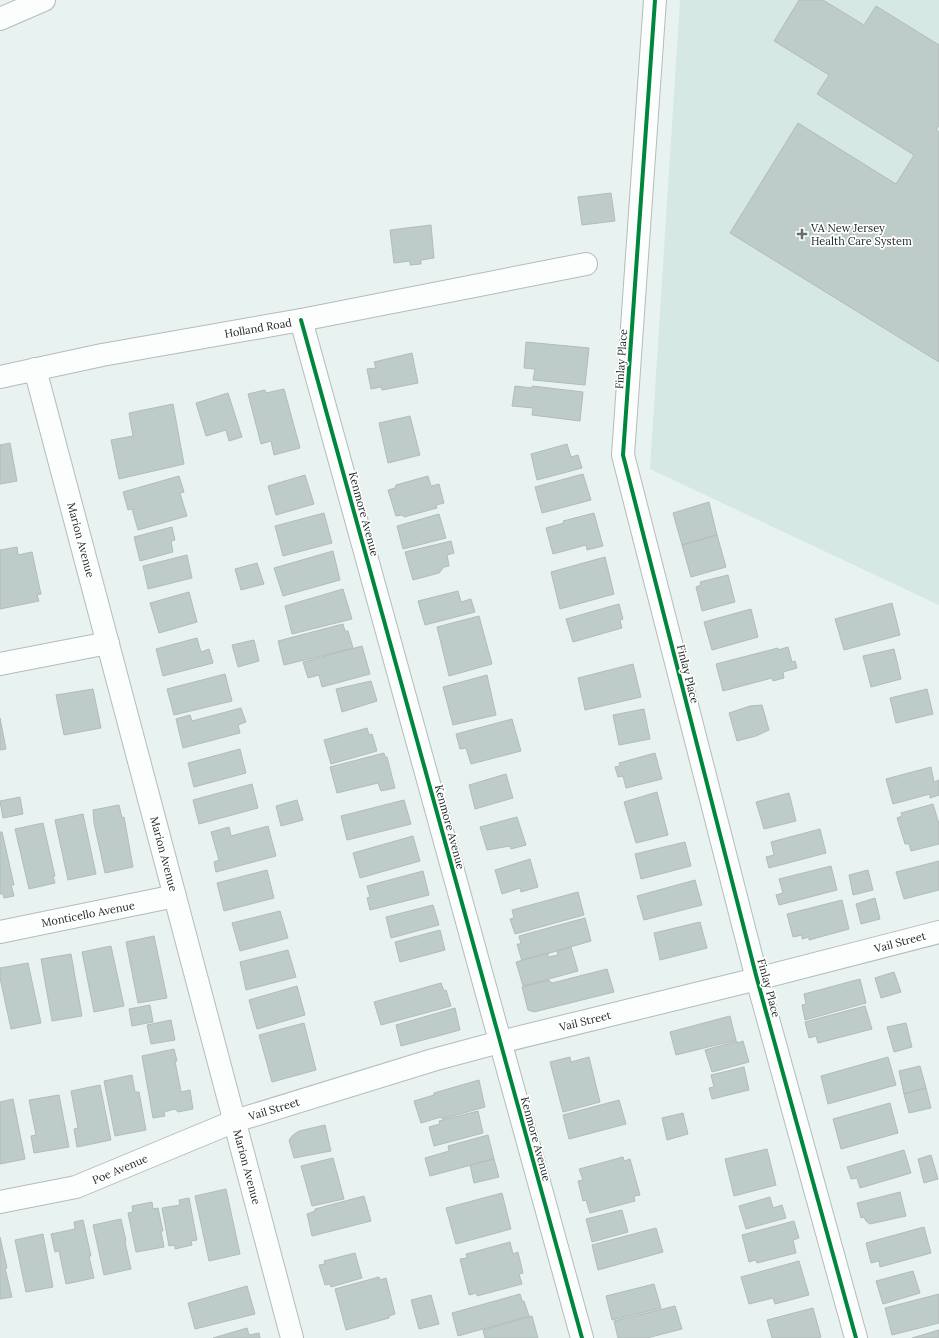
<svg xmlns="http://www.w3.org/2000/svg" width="939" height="1338" font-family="Lora,serif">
<rect width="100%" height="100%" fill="#e8f2f0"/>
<!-- built -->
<path fill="#d5e8e3" d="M680,0h259v605l-289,-136z"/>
<!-- building -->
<g fill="#beccc9" stroke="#b4bbba">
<path d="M799,0h24l41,25 12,-19 63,39v80l-3,5 3,2v230l-209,-129 68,-110 98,61 18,-29 -97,-61 12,-19 -55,-34z"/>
<path d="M611,193l4,28 -33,4 -4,-28z"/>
<path d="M431,225l3,33 -13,2v4l-11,1v-4l-16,2 -4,-33z"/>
<path d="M526,342l63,6 -4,37 -52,-5 2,-11 -11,-1z"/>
<path d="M412,353l6,30 -36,7 -1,-3 -10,2 -4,-20 9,-1 -2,-6z"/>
<path d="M515,386l17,2v-2l51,6 -3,29 -48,-6 1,-7 -21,-2z"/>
<path d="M284,389l16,59 -26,7 -3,-14 -10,3 -13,-50 17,-4 1,3z"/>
<path d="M228,393l14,44 -13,4 -3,-11 -20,6 -10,-33z"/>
<path d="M173,404l11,60 -65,15 -8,-39 22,-4 -4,-23z"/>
<path d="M410,416l10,39 -32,8 -9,-40z"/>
<path d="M10,443l7,38 -17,3v-39z"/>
<path d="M567,444l4,13 7,-2 4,13 -45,12 -6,-26z"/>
<path d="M583,474l8,26 -49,13 -7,-26z"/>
<path d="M305,475l9,29 -38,11 -8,-29z"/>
<path d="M179,476l5,16 -4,1 7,23 -49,14 -6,-21 -4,1 -5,-18z"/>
<path d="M428,476l3,10 8,-2 5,19 -8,2 1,3 -33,9 -2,-2 -6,1 -8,-26 7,-2 1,-3z"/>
<path d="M709,502l8,33 -35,10 -9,-32z"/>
<path d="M324,513l8,30 -49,13 -8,-30z"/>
<path d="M594,513l9,33 -16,4 -1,-5 -33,9 -7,-26 18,-5 -1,-2z"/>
<path d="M439,514l7,24 -43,11 -6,-23z"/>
<path d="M172,527l3,13 -4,1 2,11 -33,9 -6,-24z"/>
<path d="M717,535l9,32 -35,10 -9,-32z"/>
<path d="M451,541l3,12 -7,2 2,11 -5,1 -5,6 -26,7 -8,-28z"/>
<path d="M17,547l1,8 14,-3 9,42 -4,1 2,6 -39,8v-59z"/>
<path d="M333,551l7,29 -57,16 -9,-28z"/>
<path d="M187,555l5,23 -44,11 -5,-23z"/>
<path d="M605,557l9,37 -54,15 -9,-37z"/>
<path d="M257,563l7,21 -23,6 -6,-21z"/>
<path d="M728,575l7,27 -33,9 -6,-24 5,-2 -1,-3z"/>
<path d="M343,589l9,30 -60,15 -7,-28z"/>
<path d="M458,591l3,11 10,-3 4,13 -50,13 -7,-24z"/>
<path d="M189,592l8,30 -38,11 -9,-30z"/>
<path d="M892,603l8,32 -56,15 -9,-31z"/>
<path d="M619,604l4,15 -3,1 2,8 -49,14 -7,-23z"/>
<path d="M751,609l7,28 -46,13 -8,-28z"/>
<path d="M479,616l13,48 -43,12 -12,-49z"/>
<path d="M343,624l2,7h3l5,17 -69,17 -6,-24z"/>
<path d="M197,638l4,14 8,-3 4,14 -50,13 -7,-27z"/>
<path d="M254,640l5,21 -21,6 -6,-22z"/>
<path d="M362,646l8,28 -48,13 -3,-12 -11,3 -5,-16z"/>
<path d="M788,647l4,15 3,-1 2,7 -14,4 1,6 -11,3 -1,-3 -49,13 -7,-27 62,-16v2z"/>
<path d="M894,649l7,30 -30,8 -8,-31z"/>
<path d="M633,664l8,33 -56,13 -7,-32z"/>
<path d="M225,674l7,27 -58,14 -7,-26z"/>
<path d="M487,675l9,40 -43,10 -10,-38z"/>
<path d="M371,681l6,20 -35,11 -6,-23z"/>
<path d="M93,689l8,39 -37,7 -8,-40z"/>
<path d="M927,689l6,25 -37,9 -6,-25z"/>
<path d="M762,705l7,25 -13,6 -19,5 -8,-28 21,-7z"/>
<path d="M241,708l5,14 -8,3 2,8 -57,15 -7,-29 14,-4 2,6z"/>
<path d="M644,709l6,30 -31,6 -6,-30z"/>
<path d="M0,718l6,31 -6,1z"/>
<path d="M512,719l9,32 -50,13 -5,-16 -6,1 -4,-15z"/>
<path d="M367,728l2,7 3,-1 5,17 -46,13 -7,-24z"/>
<path d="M240,749l6,24 -52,14 -6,-24z"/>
<path d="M384,753l1,4h2l8,31 -14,3 -3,-8 -41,10 -7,-26z"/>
<path d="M655,753l7,26 -36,9 -3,-12 -5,1 -3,-10 5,-1 -1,-3z"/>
<path d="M931,767l3,15 5,-2v15l-9,3v-4l-37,10 -7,-25z"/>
<path d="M506,774l7,24 -38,11 -6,-24z"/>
<path d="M252,784l6,24 -59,16 -6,-24z"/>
<path d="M657,792l11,43 -32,8 -12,-41z"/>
<path d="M789,793l7,28 -32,8 -8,-27z"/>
<path d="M20,797l3,17 -20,4 -3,-17z"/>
<path d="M297,800l6,20 -22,6 -5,-20z"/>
<path d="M404,800l7,24 -64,16 -6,-24z"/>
<path d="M933,804l6,20v20l-28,7 -2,-7h-4l-8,-26 5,-2 -1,-3z"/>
<path d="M119,805l3,13 2,-1 9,50 -28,6 -11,-50 -1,-13z"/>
<path d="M83,814l13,60 -28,6 -13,-60z"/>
<path d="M517,817l9,28 -15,4 -1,-3 -23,4 -7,-23z"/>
<path d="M43,823l12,53h-2l2,7 -26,6 -14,-60z"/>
<path d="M268,826l8,30 -60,16 -2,-10 5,-2 -8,-28 18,-5 2,9z"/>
<path d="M820,829l6,24 -57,15 -3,-11 8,-2 -3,-13z"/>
<path d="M0,832h2l12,53h-3l3,11 -10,2 -1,-4h-3z"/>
<path d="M413,836l7,25 -60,17 -7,-25z"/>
<path d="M685,842l6,24 -50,13 -6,-25z"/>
<path d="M530,859l8,28 -17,5 -1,-4 -18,6 -7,-24z"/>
<path d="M939,861v29l-35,9 -8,-27z"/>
<path d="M831,866l6,24 -58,15 -3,-10 7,-2 -4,-14z"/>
<path d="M267,870l7,28 -50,13 -7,-28z"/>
<path d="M868,870l5,20 -20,5 -4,-20z"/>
<path d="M423,871l6,24 -59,15 -3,-12 3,-1 -3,-11z"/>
<path d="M695,880l7,25 -58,15 -7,-24z"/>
<path d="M578,892l6,23 -69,19 -5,-15 4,-1 -2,-8z"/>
<path d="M875,898l5,21 -19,5 -5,-20z"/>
<path d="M842,900l7,29 -40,11v-3l-7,2v-4l-9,2 -6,-23z"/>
<path d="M433,905l6,20 -48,13 -5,-21z"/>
<path d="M280,911l8,27 -48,13 -8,-28z"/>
<path d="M585,918l6,23 -69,20 -5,-17h4l-2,-8z"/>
<path d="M700,922l7,26 -47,12 -6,-27z"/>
<path d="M440,930l5,20 -45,12 -5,-20z"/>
<path d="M154,936l13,62 -29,5 -12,-61z"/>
<path d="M111,946l13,60 -30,6 -12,-60z"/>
<path d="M571,947l7,24 -55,15 -7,-24 32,-9v4l10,-2 -1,-4z"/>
<path d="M288,950l8,27 -50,13 -6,-28z"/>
<path d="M71,954l11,62 -30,5 -11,-62z"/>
<path d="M28,963l13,60 -30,6 -11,-51v-10z"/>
<path d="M607,969l7,23 -80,20 -6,-2 -6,-23 27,-7 3,3z"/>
<path d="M894,972l7,20 -20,6 -6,-20z"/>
<path d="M860,979l6,24 -61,17 -3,-15 4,-1 -2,-10z"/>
<path d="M441,983l3,8 2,-1 5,16 -70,19 -7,-23z"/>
<path d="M297,986l8,29 -48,14 -8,-29z"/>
<path d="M150,1005l3,17 -21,4 -3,-17z"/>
<path d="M865,1006l7,23 -54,14 -2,-7 -7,2 -4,-16z"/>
<path d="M455,1008l5,22 -59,16 -5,-21z"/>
<path d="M730,1016l6,24 -60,15 -6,-23z"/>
<path d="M171,1020l4,20 -24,4 -4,-19z"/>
<path d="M304,1023l12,47 -44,12 -13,-47z"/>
<path d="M906,1023l6,24 -18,5 -7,-25z"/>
<path d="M737,1041v2l6,-2 6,21 -37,10 -7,-22z"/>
<path d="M174,1049l3,12h-2l6,31 9,-2 3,19 -15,3 -3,-3 -11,3 1,4 -12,2 -11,-62z"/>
<path d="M570,1057l1,5 18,-5 11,45 -37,10 -13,-50z"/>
<path d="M888,1057l8,28 -68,19 -7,-28z"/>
<path d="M920,1066l6,22 -22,6 -5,-23z"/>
<path d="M744,1067l5,23 -37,9 -3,-11 5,-1 -3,-12z"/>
<path d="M132,1075l3,17h4l7,38 -31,6 -11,-55z"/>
<path d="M479,1080l6,27 -43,12 -1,-2 -20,6 -7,-22 20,-6v-2z"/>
<path d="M100,1085l11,55 -34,7 -3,-18 4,-1 -7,-37z"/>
<path d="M926,1088l5,20 -22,5 -5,-19z"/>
<path d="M59,1095l10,52 -35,6 -3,-17 5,-1 -7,-35z"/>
<path d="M13,1099l12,60 -25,5v-62z"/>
<path d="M619,1100l7,24 -57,15 -6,-24z"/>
<path d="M890,1103l8,30 -57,16 -8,-30z"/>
<path d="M478,1111l5,22 -49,13 -5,-19 11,-3 -1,-3z"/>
<path d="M683,1113l5,21 -21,6 -5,-22z"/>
<path d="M325,1125l6,26 -37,7 -5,-18 4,-5 6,-4z"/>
<path d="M488,1135l6,24 -64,17 -5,-18 24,-7 -1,-5z"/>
<path d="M767,1149l9,36 -42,11 -9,-37z"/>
<path d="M904,1150l7,23 -51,15 -3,-10 -6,1 -4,-12z"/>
<path d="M931,1155l7,24 -14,4 -6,-24z"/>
<path d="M623,1157l1,4 6,-2 10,36 -6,1 1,5 -45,12 -4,-13 -3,1 -5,-20 5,-1 -4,-11z"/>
<path d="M333,1158l11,41 -32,7 -11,-40z"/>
<path d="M494,1159l5,18 -25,6 -4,-18z"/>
<path d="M226,1189l14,65 -31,7 -14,-65z"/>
<path d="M900,1192l6,24 -36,8 -4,-3 -2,-4 -3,1 -4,-15z"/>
<path d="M502,1193l9,36 -55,15 -10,-36z"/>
<path d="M364,1196l7,25 -59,15 -5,-22 8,-3v-2z"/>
<path d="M770,1197l3,11 9,-3 4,13 -40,11 -7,-23z"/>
<path d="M189,1198l8,42 -6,1 1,4 -17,4v-4l-6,1 -7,-38 18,-3 -1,-5z"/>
<path d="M152,1202l1,7 5,-1 5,23h-2l3,16 -28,5 -8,-39 5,-1 -1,-6z"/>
<path d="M622,1210l6,22 -36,10 -6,-23z"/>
<path d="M121,1219l5,22 -1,1 6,27 -27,6 -11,-50z"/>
<path d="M83,1220l8,36h-2l5,22 -28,6 -7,-33 -4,1 -4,-18 24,-5 -1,-7z"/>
<path d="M794,1221l5,17 -6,2 3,13 -39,10 -1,-3 -7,2 -7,-27z"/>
<path d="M924,1227l7,26 -51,14 -1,-6 -8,2 -5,-20z"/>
<path d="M656,1228l7,24 -65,18 -6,-25z"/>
<path d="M43,1234l10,53 -27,5 -11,-52z"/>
<path d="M0,1237l7,31h-2l7,29 -12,2z"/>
<path d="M510,1242l3,12 5,-2 5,21 -4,1 3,10 -45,12v-3l-8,2 -9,-36 7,-1 -1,-4z"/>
<path d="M355,1253l7,25 -31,9 -1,-3 -5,1 -6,-20 6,-1 -1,-3z"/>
<path d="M799,1261l10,34 -34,9 -2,-6 -24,6 -8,-27z"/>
<path d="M913,1271l7,22 -37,11 -7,-23z"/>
<path d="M379,1277l1,3 6,-2 9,36 -6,2v2l-43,12 -11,-41z"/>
<path d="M654,1284l7,24 -49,12 -6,-24z"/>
<path d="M247,1286l8,28 -60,15 -7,-26z"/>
<path d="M520,1294l2,7h2l5,15 -71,20 -6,-23z"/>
<path d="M939,1294v29l-47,12 -7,-27z"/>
<path d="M431,1295l8,29 -20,5 -8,-29z"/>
<path d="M675,1306l7,23 -35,9h-29l-4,-17z"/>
<path d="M813,1308l8,29 -5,1h-44l-5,-18z"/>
<path d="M532,1316l6,22h-53l-2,-8z"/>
<path d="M247,1328l2,7 10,-2 1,5h-47z"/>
<path d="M939,1330v8h-27z"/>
</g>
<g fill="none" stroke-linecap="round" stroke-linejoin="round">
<!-- street casing -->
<g stroke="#b4bcba" stroke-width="24">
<g id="street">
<path d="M655,0l-32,455 134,524 99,359"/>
<path d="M0,19l44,-19"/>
<path d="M301,320l281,1018"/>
<path d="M35,369l257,969"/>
<path d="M0,377l102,-22 199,-35 285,-56"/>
<path d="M0,664l108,-21"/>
<path d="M0,932l175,-36"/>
<path d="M0,1202l76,-15 159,-66 198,-61 67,-18 257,-63 182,-47"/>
</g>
</g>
<!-- street -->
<use href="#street" stroke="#fcfdfd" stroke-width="22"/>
<!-- cycleway casing -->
<g stroke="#fff" stroke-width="6">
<g id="cycleway">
<path d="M655,0l-32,455 134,524 99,359"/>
<path d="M301,320l281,1018"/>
</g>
</g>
<!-- cycleway -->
<use href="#cycleway" stroke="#00873e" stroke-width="4"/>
</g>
<!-- markers -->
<path fill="#676f6d" stroke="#fff" stroke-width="1.5" d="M800 228h4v4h4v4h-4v4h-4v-4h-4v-4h4z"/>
<g text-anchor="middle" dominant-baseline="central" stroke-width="3.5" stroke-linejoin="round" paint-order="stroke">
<!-- poi labels -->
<g font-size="11" fill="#212826" stroke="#fff" text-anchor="start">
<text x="811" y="228">VA New Jersey<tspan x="811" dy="13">Health Care System</tspan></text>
</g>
<!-- street labels -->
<g font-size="11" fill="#212826" stroke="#fff">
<text transform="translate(258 328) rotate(-10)">Holland Road</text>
<text transform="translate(621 359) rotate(-86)">Finlay Place</text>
<text transform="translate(364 514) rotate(75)">Kenmore Avenue</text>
<text transform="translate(81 540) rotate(75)">Marion Avenue</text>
<text transform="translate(688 674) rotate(76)">Finlay Place</text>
<text transform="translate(450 827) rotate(75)">Kenmore Avenue</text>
<text transform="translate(164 854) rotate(75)">Marion Avenue</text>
<text transform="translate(88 914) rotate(-11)">Monticello Avenue</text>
<text transform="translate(900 942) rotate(-15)">Vail Street</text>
<text transform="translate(769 988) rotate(75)">Finlay Place</text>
<text transform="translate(585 1021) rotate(-14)">Vail Street</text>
<text transform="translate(274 1109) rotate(-17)">Vail Street</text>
<text transform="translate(536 1139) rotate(75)">Kenmore Avenue</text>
<text transform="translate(247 1167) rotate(75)">Marion Avenue</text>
<text transform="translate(120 1169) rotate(-23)">Poe Avenue</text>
</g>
</g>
</svg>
